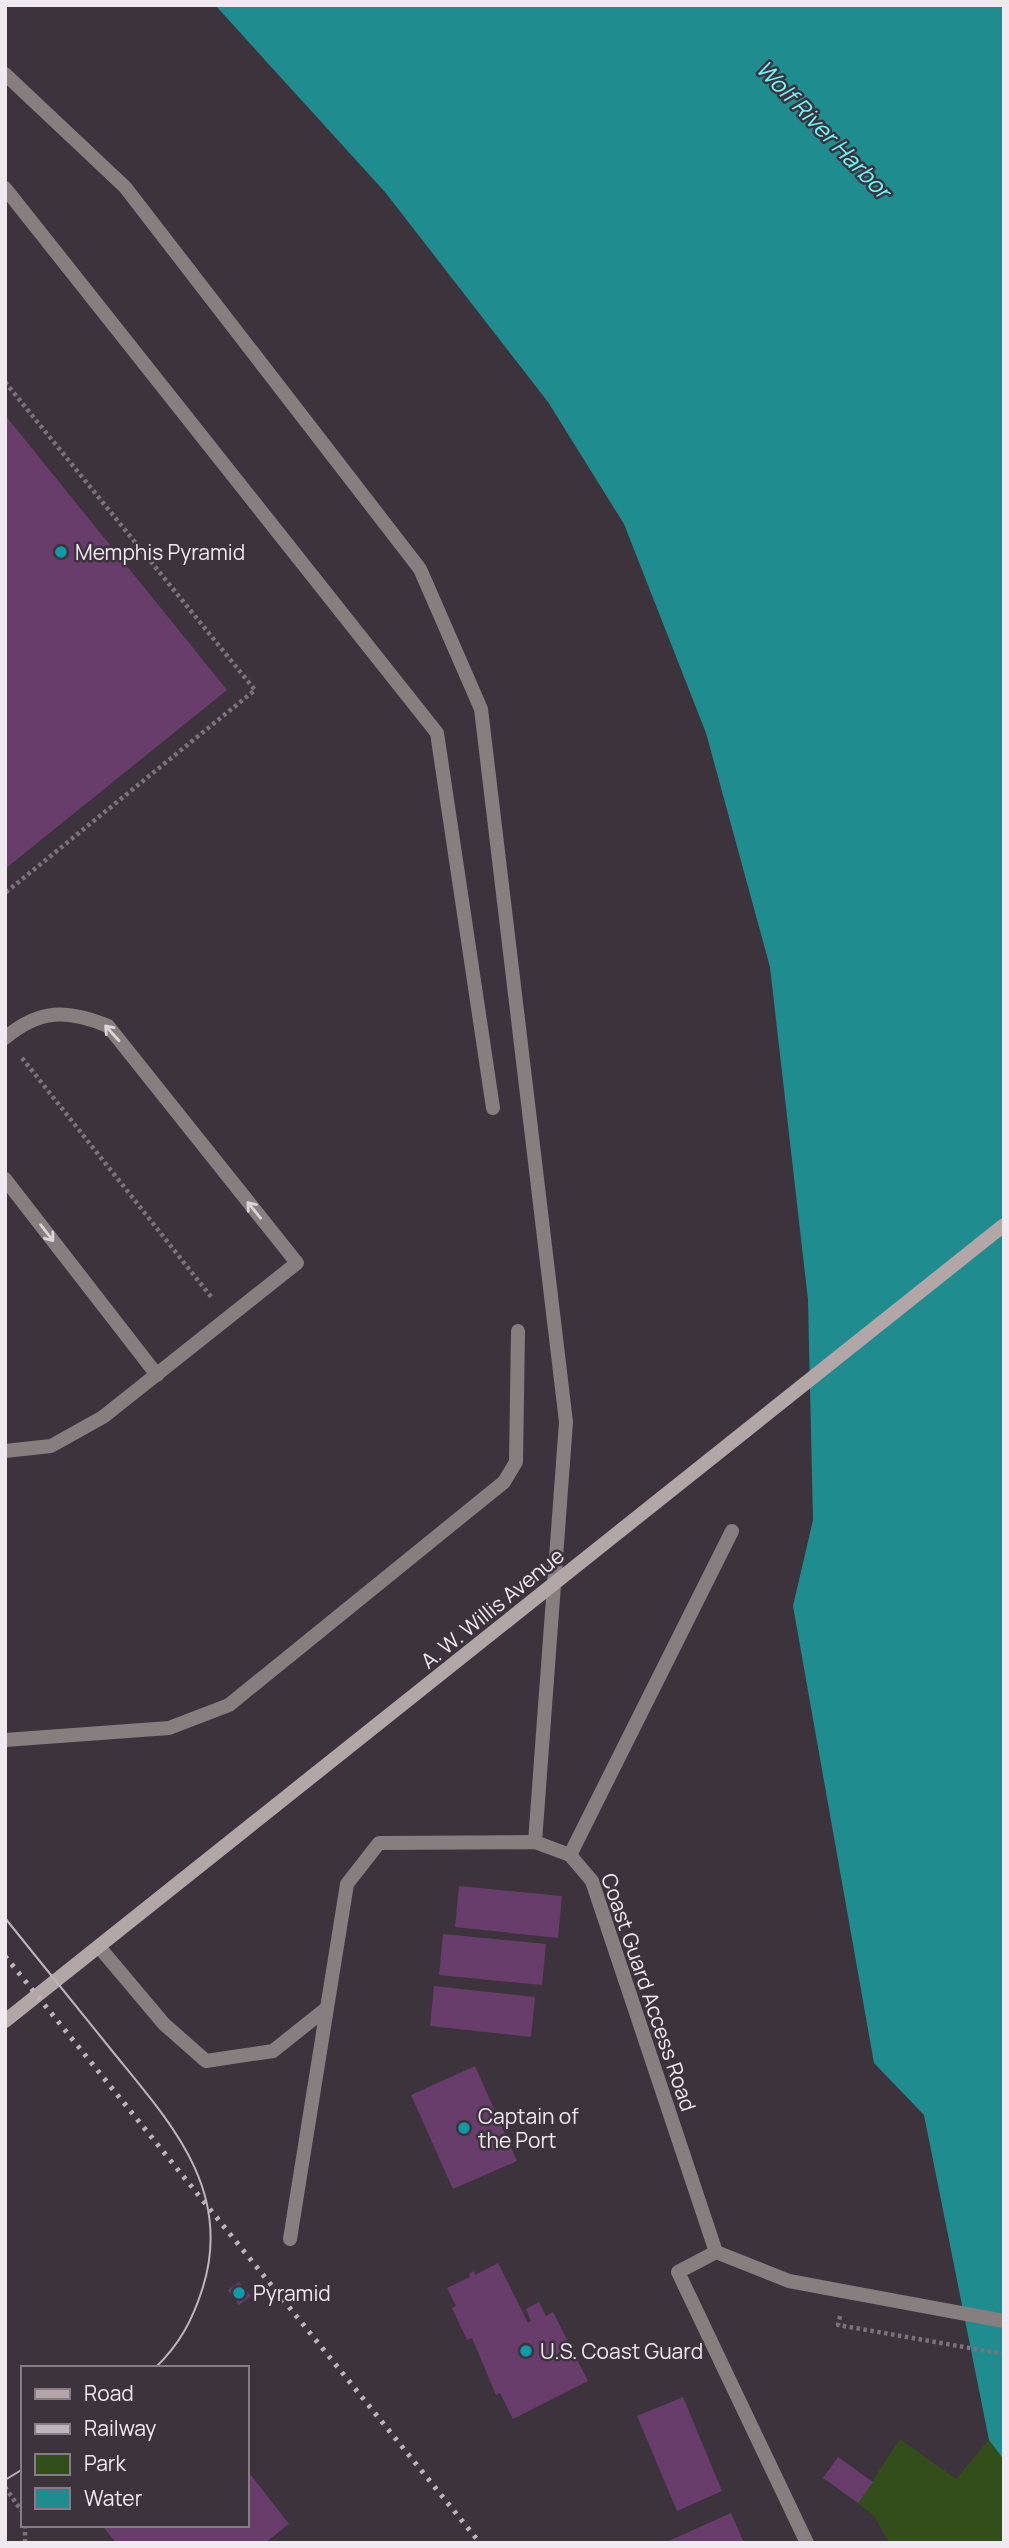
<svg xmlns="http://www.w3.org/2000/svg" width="1009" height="2548" font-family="Manrope,sans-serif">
<rect width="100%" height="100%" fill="#3d333d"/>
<!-- green -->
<path fill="#334e1b" d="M900,2439l56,40 33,-39 15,20v83h-115l-14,-26 -17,-14z"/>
<!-- water -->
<path fill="#1f8d90" d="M215,5h789v2455l-15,-20 -65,-325 -50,-52 -81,-457 20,-86 -5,-220 -38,-333 -64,-234 -82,-209 -76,-122 -163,-210z"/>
<!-- building -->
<g fill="#683c6b">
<path d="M5,415l222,275 -222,179z"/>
<path d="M459,1886l103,10 -4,42 -103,-11z"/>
<path d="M443,1934l103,10 -4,41 -103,-10z"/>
<path d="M434,1986l101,11 -4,40 -101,-11z"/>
<path d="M475,2066l42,95 -64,28 -42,-94z"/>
<path d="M498,2263l30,60 3,-2 -5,-12 13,-7 7,14 7,-4 35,69 -75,38 -13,-26 -4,2 -24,-57 -5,2 -15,-32 4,-2 -9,-18 23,-11 -1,-3 5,-3 1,4z"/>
<path d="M239,2282l12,14 -12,9 -11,-15z"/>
<path d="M683,2397l39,94 -45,20 -40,-95z"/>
<path d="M838,2457l35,25 -15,21 -35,-25z"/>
<path d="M247,2470l42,54 -24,19h-149l-14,-18h145z"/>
<path d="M731,2513l13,30h-80z"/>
</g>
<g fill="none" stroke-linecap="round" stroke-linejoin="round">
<!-- path -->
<g stroke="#7b727b" stroke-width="4.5" stroke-dasharray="3.5 3.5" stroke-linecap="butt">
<path d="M5,382l250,308 -250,203"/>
<path d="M22,1058l190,240"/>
<path d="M840,2316l-2,9 166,29"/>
<path d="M5,2487l18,26"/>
<path d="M25,2525v18"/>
</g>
<!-- lane -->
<g stroke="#867e7f" stroke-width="14">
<path d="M5,74l120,113 295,382 61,140 85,713 -31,420"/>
<path d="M5,188l432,545 56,375"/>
<path d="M5,1038c34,-29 63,-29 103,-12l189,237 -194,154 -52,29 -46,5"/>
<path d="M5,1179l152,196"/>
<path d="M5,1740l164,-12 60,-23 275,-223 12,-20 2,-131"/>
<path d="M570,1855l162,-324"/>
<path d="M100,1948l64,76 42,37 67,-10 54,-43 20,-124 32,-41 156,-1 35,13 22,26 124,371 -38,20 129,271"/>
<path d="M290,2239l37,-231"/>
<path d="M716,2252l73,29 215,40"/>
</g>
<!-- secondary -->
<path stroke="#b2a6a7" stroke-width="14" d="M5,2021l999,-796"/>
<!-- tram -->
<g stroke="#bcb5bc" stroke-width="2">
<path d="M5,1918c35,43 69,86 104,129 57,71 125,140 94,240 -10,32 -23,57 -48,81"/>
<path d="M5,2480l18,-11"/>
</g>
<!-- rail -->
<path stroke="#bcb5bc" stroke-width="5" stroke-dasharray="3.5 7" stroke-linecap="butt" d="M5,1956l475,587"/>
</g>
<!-- one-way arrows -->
<defs><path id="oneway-shaft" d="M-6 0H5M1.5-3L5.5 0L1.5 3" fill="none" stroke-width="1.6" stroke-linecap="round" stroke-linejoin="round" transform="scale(1.75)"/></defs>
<g stroke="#dbd4d9">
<use href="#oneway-shaft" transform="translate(112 1033) rotate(-132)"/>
<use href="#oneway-shaft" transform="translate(254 1210) rotate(-129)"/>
<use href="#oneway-shaft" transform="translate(47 1233) rotate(52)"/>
</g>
<!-- markers -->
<g fill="#0f9aa8" stroke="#3d333d" stroke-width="2.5">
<circle cx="61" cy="552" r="7"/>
<circle cx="464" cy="2128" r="7"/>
<circle cx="239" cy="2293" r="7"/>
<circle cx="526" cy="2351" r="7"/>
</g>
<g text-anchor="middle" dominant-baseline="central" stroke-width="5" stroke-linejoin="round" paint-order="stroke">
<!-- poi labels -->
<g font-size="21" fill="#f0eaf0" stroke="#3d333d" text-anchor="start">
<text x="75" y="552">Memphis Pyramid</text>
<text x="478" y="2116">Captain of<tspan x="478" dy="24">the Port</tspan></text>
<text x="253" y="2293">Pyramid</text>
<text x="540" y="2351">U.S. Coast Guard</text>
</g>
<!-- street labels -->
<g font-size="21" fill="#f0eaf0" stroke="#3d333d">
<text transform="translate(492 1608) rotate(-39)">A. W. Willis Avenue</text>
<text transform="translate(649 1992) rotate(71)">Coast Guard Access Road</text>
</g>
<!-- water labels -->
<g font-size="23" font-style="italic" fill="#6cfbff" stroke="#3d333d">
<text transform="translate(824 129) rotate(46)">Wolf River Harbor</text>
</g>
</g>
<!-- border -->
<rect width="1009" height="2548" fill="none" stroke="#f0eaf0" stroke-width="14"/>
<!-- legend -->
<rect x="21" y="2366" width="228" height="161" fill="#3d333d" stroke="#857c85" stroke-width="2"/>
<rect x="35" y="2389" width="35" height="10" fill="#b2a6a7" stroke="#857c85" stroke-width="2"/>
<text x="84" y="2401" font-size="21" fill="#f0eaf0">Road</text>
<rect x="35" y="2424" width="35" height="10" fill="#bcb5bc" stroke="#857c85" stroke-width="2"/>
<text x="84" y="2436" font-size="21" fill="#f0eaf0">Railway</text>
<rect x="35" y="2454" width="35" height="21" fill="#334e1b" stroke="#857c85" stroke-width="2"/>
<text x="84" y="2471" font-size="21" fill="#f0eaf0">Park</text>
<rect x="35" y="2488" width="35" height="21" fill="#1f8d90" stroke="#857c85" stroke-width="2"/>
<text x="84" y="2506" font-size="21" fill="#f0eaf0">Water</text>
</svg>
